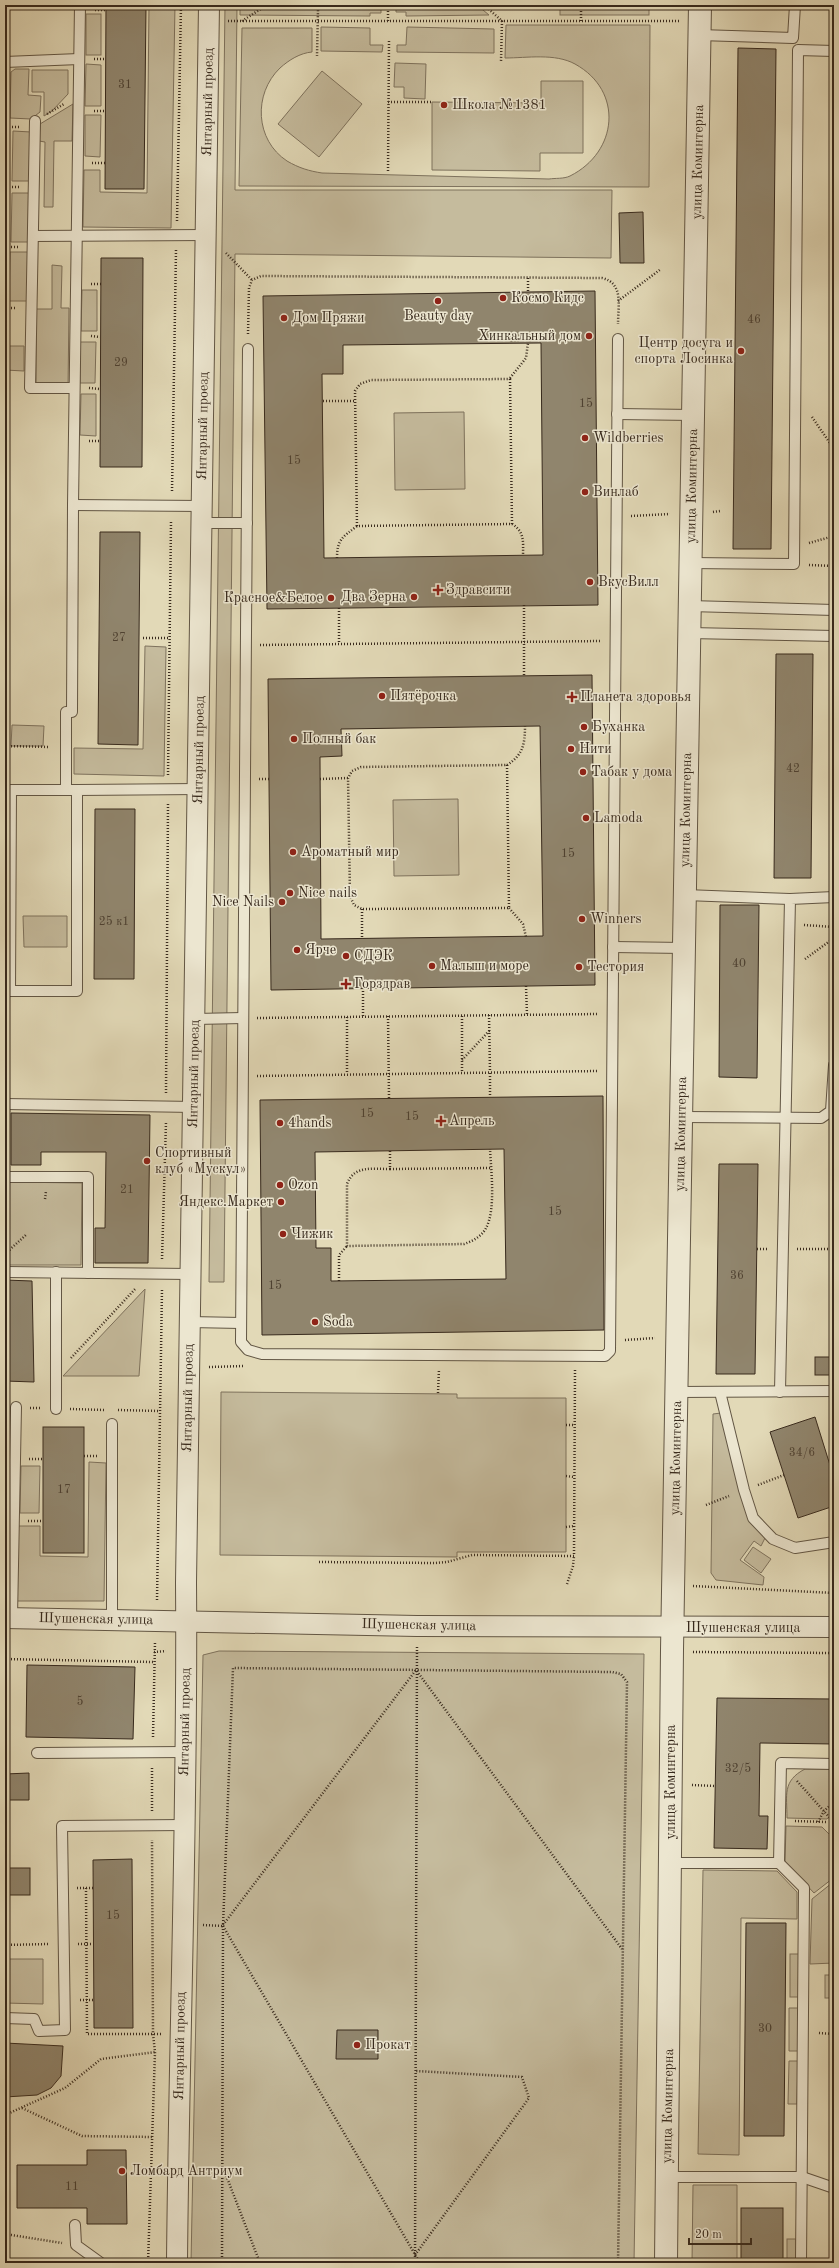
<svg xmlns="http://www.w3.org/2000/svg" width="839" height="2268" font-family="'Old Standard TT',serif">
<rect width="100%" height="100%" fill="#e2d9b7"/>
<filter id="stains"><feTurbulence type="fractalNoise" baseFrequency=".005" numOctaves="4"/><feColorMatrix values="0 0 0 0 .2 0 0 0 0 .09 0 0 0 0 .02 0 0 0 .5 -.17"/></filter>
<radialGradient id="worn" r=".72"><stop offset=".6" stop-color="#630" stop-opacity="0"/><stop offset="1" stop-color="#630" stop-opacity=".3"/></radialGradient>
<!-- green -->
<g fill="#c5bb9d" stroke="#7e725d">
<path d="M149,5h26l-4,223 -88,-1 1,-57h16v22l47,1z"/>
<path d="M225,5h12l-2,185h377l-1,68 -376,-4 -11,1028h-15z"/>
<path d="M240,5h141v8h-11v3l-130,-1z"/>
<path d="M396,5h81l12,10 -83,1v-4h-10z"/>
<rect x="560" y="5" width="89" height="10"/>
<rect x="86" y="14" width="15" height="41"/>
<path d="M506,25h144l-1,162 -410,-1 3,-158h70v24c-12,1 -23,8 -32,16 -27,26 -25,72 7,93 12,7 22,10 35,12l227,6c6,-1 15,0 21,-3 48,-24 54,-85 5,-112 -20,-11 -48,-6 -70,-6z"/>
<path d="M321,27l49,1v17h13l-1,7 -61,-1z"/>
<path d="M407,27l87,2v24l-97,-1v-7h9z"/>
<path d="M395,63l31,1 -1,35 -21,-1v-11h-10z"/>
<path d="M86,64l15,1v41h-16z"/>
<path d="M15,69h14l-1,26 13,1 -1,16 -9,7 -21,-1 1,-46z"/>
<path d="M32,70h36v24l-16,17 -8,5v-24h-12z"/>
<path d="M322,71l40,33 -43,53 -41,-33z"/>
<path d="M541,81h42v72h-43v18l-108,-1v-68l109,1z"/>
<path d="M73,104l-1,37h-18l-1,66h-9l1,-65 -6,-1 1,-17z"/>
<path d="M85,115h16l-1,42 -15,-1z"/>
<path d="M13,131l18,1 -1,49h-18z"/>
<path d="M12,193h17l-1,49h-17z"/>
<path d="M10,252h18l-1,49h-18z"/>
<path d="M52,265l10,1 -1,42h8l-1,80h-32v-79h16z"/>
<path d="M82,290h15v41h-16z"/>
<path d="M80,342h16l-1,41h-15z"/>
<path d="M5,346h19v25l-19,-1z"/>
<path d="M81,394h15v42l-16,-1z"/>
<path d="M464,412l1,77 -70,1 -1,-77z"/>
<path d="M145,646l21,1 -2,129 -90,-2v-26l69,1z"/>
<path d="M12,725l32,1 -1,20h-32z"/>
<path d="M458,799l1,76 -65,1 -1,-76z"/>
<path d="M23,916h44v31h-43z"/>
<path d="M8,1182l74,1 -1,82h-73z"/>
<path d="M145,1289l-6,87h-76z"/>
<path d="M221,1392l236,2v4h109v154h-109v5l-237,-2z"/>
<path d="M721,1413l22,89 9,23 13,13 -4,8 -7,-5 -14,19 24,17 -1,8 -47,-5 -5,-7 2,-159z"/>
<path d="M89,1462l17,1 -2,138h-87l1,-75h22v30l48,1z"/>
<path d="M21,1466h19l-1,47h-19z"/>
<path d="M753,1547l18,12 -10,14 -17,-13z"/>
<path d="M219,1651l425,3 -10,609h-443l12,-608z"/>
<path d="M805,1769h29v42l-7,8 -40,-1c0,-23 -5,-37 18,-49z"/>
<path d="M786,1826l36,1 11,11 -1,41 -18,14 -29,-31z"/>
<path d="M703,1870l74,1 20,21v27l-56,-1 -2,237 -41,-1z"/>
<path d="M832,1883h2v80l-24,1 2,-65z"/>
<rect x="790" y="1954" width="9" height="43"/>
<path d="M5,1959h38v45l-38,-1z"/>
<rect x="825" y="1975" width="9" height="23"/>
<path d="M789,2008h10l-1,43h-9z"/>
<path d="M789,2061h9l-1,43h-9z"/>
<path d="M693,2185h44v78h-45z"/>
<rect x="787" y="2239" width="9" height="24"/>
</g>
<!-- building -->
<g fill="#90856d" stroke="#382a1d" fill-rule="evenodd">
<path d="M106,5h40l-2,184h-39z"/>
<path d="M738,48l38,1 -5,500h-38z"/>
<path d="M643,212l1,51h-24l-1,-50z"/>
<path d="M101,258h42l-1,209h-42z"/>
<path d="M595,291l3,314 -331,4 -4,-313zM541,343l2,212 -219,3 -2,-184h21v-29z"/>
<path d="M100,532h40l-2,213 -40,-1z"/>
<path d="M776,654h37l-2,224h-37z"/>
<path d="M592,675l3,310 -324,5 -3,-311zM540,726l3,210 -222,3 -1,-182 22,-1 -1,-27z"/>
<path d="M95,809h40l-1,170h-40z"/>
<path d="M720,905h39l-2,173 -38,-1z"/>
<path d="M603,1096l1,234 -342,5 -2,-235zM504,1149l2,130 -175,2v-33h-15l-1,-96z"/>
<path d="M11,1113l139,2 -2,148h-53v-35h10l1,-76h-65v13h-30z"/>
<path d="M719,1164h39l-3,210h-39z"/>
<path d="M5,1280l27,1 2,101 -29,-1z"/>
<rect x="815" y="1357" width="19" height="18"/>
<path d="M815,1417l19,61v28l-36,12 -28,-86z"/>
<rect x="43" y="1427" width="41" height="126"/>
<path d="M27,1665l108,2 -2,72 -107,-2z"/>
<path d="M717,1698l117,1v45l-74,-1 -1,73h9l-1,33 -53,-1z"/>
<path d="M29,1773v27h-24v-26z"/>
<path d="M132,1859l1,169h-39l-1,-168z"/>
<rect x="5" y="1868" width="25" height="27"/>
<path d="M746,1923h40l-2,213h-40z"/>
<path d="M337,2030h41v29h-42z"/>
<path d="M5,2043l58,3 -2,30 -10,12 -14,7 -32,2z"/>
<path d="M87,2150h39l1,74h-40v-16h-70v-43h70z"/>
<rect x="741" y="2208" width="42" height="55"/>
</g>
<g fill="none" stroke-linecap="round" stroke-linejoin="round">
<!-- service casing -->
<g stroke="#625644" stroke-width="12">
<g id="service">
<path d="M699,35l94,3 2,-33"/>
<path d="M5,62l74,-3"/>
<path d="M35,121l-5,267h44"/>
<path d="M33,236l173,-1"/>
<path d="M248,349l-7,993 7,8 14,4 343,2 5,-5 8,-1012"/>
<path d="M617,414l76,1"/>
<path d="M73,505l129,1"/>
<path d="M202,523h45"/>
<path d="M690,563l104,1 4,-514 36,1"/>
<path d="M689,606l145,4"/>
<path d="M689,633l145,3"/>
<path d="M66,790v-78h6l1,-207 7,-500"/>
<path d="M77,790v201h-67l1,-201h66l122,-1"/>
<path d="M685,895l105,4"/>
<path d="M613,947l71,1"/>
<path d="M195,1019l48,-1"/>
<path d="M5,1104l189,3"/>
<path d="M681,1117l140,1 10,-7 3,-46"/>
<path d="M5,1177h83v96"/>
<path d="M5,1272l185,2"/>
<path d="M190,1322l51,1"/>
<path d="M677,1392l157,-1"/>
<path d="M720,1392l24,98 9,28 20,21 22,9 39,-6"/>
<path d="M780,1392l10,-493 44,-2"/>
<path d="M56,1409v-137"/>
<path d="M112,1424v195"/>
<path d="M12,1618l4,-211"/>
<path d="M37,1753l148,-1"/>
<path d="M670,1863h109"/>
<path d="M5,2018l29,1 5,12 26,-1 -3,-204 121,-1"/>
<path d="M667,2177h135l32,11"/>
<path d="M75,2225l1,20 25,18"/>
<path d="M801,2263l3,-375 -25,-25 2,-100 53,1"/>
</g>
</g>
<!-- minor casing -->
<g stroke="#625644" stroke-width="22">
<g id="minor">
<path d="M5,1618l412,8 417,1"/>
<path d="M177,2263c2,-227 11,-453 9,-680l23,-1578"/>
</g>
</g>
<!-- tertiary casing -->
<g stroke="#625644" stroke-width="24">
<path id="tertiary" d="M666,2263l6,-613 28,-1645"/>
</g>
<!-- path -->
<g stroke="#382a1d" stroke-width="2.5" stroke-dasharray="1 2" stroke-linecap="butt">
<path d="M315,5l3,5 -1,46"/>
<path d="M484,5l18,16 -1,40"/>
<path d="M95,10h11"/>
<path d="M228,21h451"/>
<path d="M242,21l25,-16"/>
<path d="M388,21v-16"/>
<path d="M581,21v-16"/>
<path d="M94,59h12"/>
<path d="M388,102h44"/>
<path d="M94,111h12"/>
<path d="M47,114l17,-10"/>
<path d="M6,127h14"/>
<path d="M92,163h13"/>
<path d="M388,171l1,-130"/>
<path d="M6,187h13"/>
<path d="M177,221l4,-216"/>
<path d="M5,247h13"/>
<path d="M226,253l26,27"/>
<path d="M528,278v14"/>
<path d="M91,284h10"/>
<path d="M618,301l43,-32"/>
<path d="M5,308h11"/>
<path d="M248,334l1,-46 3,-8 9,-4 341,2c22,5 16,28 16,46"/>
<path d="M91,336l9,1"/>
<path d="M510,378l16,-20 2,-15"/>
<path d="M510,379l2,145 -155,2 -2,-135 5,-7 11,-4z"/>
<path d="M89,388l11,1"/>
<path d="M323,401h32"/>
<path d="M812,417l22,32"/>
<path d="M89,441h11"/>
<path d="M172,491l4,-241"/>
<path d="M713,512l7,-1"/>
<path d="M631,516l39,-2"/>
<path d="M512,524c13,8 11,18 11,32"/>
<path d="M809,543l25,-7"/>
<path d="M337,558c0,-19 6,-21 20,-32"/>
<path d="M809,565l25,1"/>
<path d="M524,605v71"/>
<path d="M339,608v36"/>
<path d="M143,638h27"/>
<path d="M260,645l341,-4"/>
<path d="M5,746l45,1"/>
<path d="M507,765l2,143 -147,1 -8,-4 -4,-9 -2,-118 4,-7 9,-4z"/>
<path d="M507,765c16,-10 18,-21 18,-39"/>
<path d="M168,775l3,-253"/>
<path d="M259,779h10"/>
<path d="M320,779l28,-1"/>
<path d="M509,908l14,16 3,13"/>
<path d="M362,909v30"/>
<path d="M804,925l30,2"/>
<path d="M805,959l29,-21"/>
<path d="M526,986l1,29"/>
<path d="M363,988v29"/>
<path d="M489,1015l1,57"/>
<path d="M388,1016l1,82"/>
<path d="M462,1016v57"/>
<path d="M347,1017v57"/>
<path d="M257,1018l341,-4"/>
<path d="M462,1060l28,-30"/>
<path d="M490,1073v24"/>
<path d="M257,1076l341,-5"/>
<path d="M166,1093l2,-289"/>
<path d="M390,1151v18c-17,0 -36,-4 -43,15v62l117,-2c9,-3 18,-8 22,-16 10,-18 5,-58 4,-79"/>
<path d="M390,1169l101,-1"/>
<path d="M45,1199l1,-8"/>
<path d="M757,1249h11"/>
<path d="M797,1249h37"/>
<path d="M5,1254l22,-20"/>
<path d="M162,1259l4,-137"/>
<path d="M339,1281v-26l8,-9"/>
<path d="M625,1340l30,-2"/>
<path d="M71,1358l65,-70"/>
<path d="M209,1367l35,-1"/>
<path d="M438,1393l1,-24"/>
<path d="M30,1408h11"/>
<path d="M70,1409l35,1"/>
<path d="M118,1410l42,1"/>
<path d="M566,1425h9"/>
<path d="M84,1456h13"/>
<path d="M29,1459h14"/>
<path d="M566,1476l8,1"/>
<path d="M758,1485l26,-10"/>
<path d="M706,1505l23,-9"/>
<path d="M28,1521h15"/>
<path d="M566,1527l8,-1"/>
<path d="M319,1562l116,1 12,-1 25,-7 102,1 1,-186"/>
<path d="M567,1584l6,-18 1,-10"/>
<path d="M693,1586l141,7"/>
<path d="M157,1600l5,-311"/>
<path d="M154,1652l12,-1"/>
<path d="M693,1652l141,1"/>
<path d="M5,1659l148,3"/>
<path d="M153,1737l2,-95"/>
<path d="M797,1781l33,37"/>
<path d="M692,1785l24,1"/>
<path d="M152,1811v-43"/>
<path d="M795,1821l31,1"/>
<path d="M818,1822l6,-11 10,-9"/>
<path d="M77,1888h16"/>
<path d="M86,1888l1,146h75"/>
<path d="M203,1925l20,1"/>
<path d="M223,1925l193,-255 206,279"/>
<path d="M223,1926l197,337"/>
<path d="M78,1944h15"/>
<path d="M5,1945l44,-1"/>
<path d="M80,2000h14"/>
<path d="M819,2033l15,1"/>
<path d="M833,2033l1,-23"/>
<path d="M22,2108l60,28 70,1"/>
<path d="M5,2115l60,-27 36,-29 55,-7"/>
<path d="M224,2170l36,93"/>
<path d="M5,2234l57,9"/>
<path d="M415,2255l114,-157 -7,-21 -106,-6"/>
<path d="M148,2263l7,-211 -2,-18 -1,-194"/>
<path d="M222,2263l1,-337 10,-258 379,4 9,2 6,8 -9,581"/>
<path d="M415,2263l2,-617"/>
</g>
<!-- service -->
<use href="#service" stroke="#ece6d0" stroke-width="10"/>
<!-- minor -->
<use href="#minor" stroke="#ece6d0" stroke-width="20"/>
<!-- tertiary -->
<use href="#tertiary" stroke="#ece6d0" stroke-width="22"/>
</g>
<!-- markers -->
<g fill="#8f2418" stroke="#ece6d0" stroke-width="1.5">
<circle cx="444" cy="105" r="4"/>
<circle cx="503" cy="298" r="4"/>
<circle cx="438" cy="301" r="4"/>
<circle cx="284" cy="318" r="4"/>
<circle cx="589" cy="336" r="4"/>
<circle cx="741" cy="351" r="4"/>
<circle cx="585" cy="438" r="4"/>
<circle cx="585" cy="492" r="4"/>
<circle cx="590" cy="582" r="4"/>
<path d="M436 584h4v4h4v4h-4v4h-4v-4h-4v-4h4z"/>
<circle cx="414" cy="597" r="4"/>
<circle cx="331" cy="598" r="4"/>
<circle cx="382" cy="696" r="4"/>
<path d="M570 691h4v4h4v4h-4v4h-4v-4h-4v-4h4z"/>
<circle cx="584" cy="727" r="4"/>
<circle cx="294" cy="739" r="4"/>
<circle cx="571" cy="749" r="4"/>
<circle cx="583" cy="772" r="4"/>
<circle cx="586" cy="818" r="4"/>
<circle cx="293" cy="852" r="4"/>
<circle cx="290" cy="893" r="4"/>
<circle cx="282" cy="902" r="4"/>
<circle cx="582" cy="919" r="4"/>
<circle cx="297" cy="950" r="4"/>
<circle cx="346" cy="956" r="4"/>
<circle cx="432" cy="966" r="4"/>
<circle cx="579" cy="967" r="4"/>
<path d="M344 978h4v4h4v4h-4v4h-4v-4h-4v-4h4z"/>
<path d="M439 1115h4v4h4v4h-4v4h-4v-4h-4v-4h4z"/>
<circle cx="280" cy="1123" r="4"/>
<circle cx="147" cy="1161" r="4"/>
<circle cx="280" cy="1185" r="4"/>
<circle cx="281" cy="1202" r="4"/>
<circle cx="283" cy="1234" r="4"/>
<circle cx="315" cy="1322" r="4"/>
<circle cx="357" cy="2045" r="4"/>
<circle cx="122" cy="2171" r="4"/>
</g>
<g text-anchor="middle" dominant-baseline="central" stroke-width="3" stroke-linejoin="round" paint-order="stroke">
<!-- number labels -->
<g font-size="12" fill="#4e4131">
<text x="125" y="85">31</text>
<text x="754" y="320">46</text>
<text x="121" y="363">29</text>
<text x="586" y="404">15</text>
<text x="294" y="461">15</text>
<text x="119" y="638">27</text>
<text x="793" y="769">42</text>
<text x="568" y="854">15</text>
<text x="114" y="922">25 к1</text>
<text x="739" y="964">40</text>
<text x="367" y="1114">15</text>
<text x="412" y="1117">15</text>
<text x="127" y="1190">21</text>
<text x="555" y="1212">15</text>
<text x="737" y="1276">36</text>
<text x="275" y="1286">15</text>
<text x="802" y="1453">34/6</text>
<text x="64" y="1490">17</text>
<text x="80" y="1702">5</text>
<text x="738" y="1769">32/5</text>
<text x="113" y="1916">15</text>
<text x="765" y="2029">30</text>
<text x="72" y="2187">11</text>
</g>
<!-- street labels -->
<g font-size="14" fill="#382a1d" stroke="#ece6d0">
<text transform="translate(208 102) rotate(-89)">Янтарный проезд</text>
<text transform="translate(698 162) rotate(-89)">улица Коминтерна</text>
<text transform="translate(203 426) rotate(-89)">Янтарный проезд</text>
<text transform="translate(692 486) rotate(-89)">улица Коминтерна</text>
<text transform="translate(199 750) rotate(-89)">Янтарный проезд</text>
<text transform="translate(686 810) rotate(-89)">улица Коминтерна</text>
<text transform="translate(194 1074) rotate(-89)">Янтарный проезд</text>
<text transform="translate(681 1134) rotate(-89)">улица Коминтерна</text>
<text transform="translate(188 1398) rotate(-89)">Янтарный проезд</text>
<text transform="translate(676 1458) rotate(-89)">улица Коминтерна</text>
<text transform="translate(96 1619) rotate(1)">Шушенская улица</text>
<text transform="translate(419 1625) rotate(1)">Шушенская улица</text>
<text x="743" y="1628">Шушенская улица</text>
<text transform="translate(185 1722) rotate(-89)">Янтарный проезд</text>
<text transform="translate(671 1782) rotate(-90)">улица Коминтерна</text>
<text transform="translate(180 2046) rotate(-89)">Янтарный проезд</text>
<text transform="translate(668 2106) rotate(-89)">улица Коминтерна</text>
</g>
<!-- poi labels -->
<g font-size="14" fill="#382a1d" stroke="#ece6d0" text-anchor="start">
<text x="452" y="105">Школа №1381</text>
<text x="511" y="298">Космо Кидс</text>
<text x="438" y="316" text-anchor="middle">Beauty day</text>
<text x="292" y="318">Дом Пряжи</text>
<text x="581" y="336" text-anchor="end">Хинкальный дом</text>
<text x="733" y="343" text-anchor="end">Центр досуга и<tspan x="733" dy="16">спорта Лосинка</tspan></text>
<text x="593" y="438">Wildberries</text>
<text x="593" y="492">Винлаб</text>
<text x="598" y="582">ВкусВилл</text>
<text x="446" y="590">Здравсити</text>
<text x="406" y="597" text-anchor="end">Два Зерна</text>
<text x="323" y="598" text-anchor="end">Красное&amp;Белое</text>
<text x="390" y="696">Пятёрочка</text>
<text x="580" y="697">Планета здоровья</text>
<text x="592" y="727">Буханка</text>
<text x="302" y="739">Полный бак</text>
<text x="579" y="749">Нити</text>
<text x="591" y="772">Табак у дома</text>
<text x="594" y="818">Lamoda</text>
<text x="301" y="852">Ароматный мир</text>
<text x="298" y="893">Nice nails</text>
<text x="274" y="902" text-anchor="end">Nice Nails</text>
<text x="590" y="919">Winners</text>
<text x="305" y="950">Ярче</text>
<text x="354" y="956">СДЭК</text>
<text x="440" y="966">Малыш и море</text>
<text x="587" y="967">Тестория</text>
<text x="354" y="984">Горздрав</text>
<text x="449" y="1121">Апрель</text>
<text x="288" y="1123">4hands</text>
<text x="155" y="1153">Спортивный<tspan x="155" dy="16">клуб «Мускул»</tspan></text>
<text x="288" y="1185">Ozon</text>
<text x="273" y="1202" text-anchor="end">Яндекс.Маркет</text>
<text x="291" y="1234">Чижик</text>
<text x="323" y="1322">Soda</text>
<text x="365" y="2045">Прокат</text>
<text x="130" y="2171">Ломбард Антриум</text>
</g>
</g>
<!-- margin -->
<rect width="839" height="2268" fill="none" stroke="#e2d9b7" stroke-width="20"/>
<rect x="6" y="6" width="827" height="2256" fill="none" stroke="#382a1d" stroke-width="2"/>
<rect x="10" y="10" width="819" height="2248" fill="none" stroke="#382a1d"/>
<!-- scale -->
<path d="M689 2238v6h62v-6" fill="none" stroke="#382a1d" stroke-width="2"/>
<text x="695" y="2238" font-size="12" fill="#382a1d" stroke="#ece6d0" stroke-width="3" paint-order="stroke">20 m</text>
<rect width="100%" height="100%" filter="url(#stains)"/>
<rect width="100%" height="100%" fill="url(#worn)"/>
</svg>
